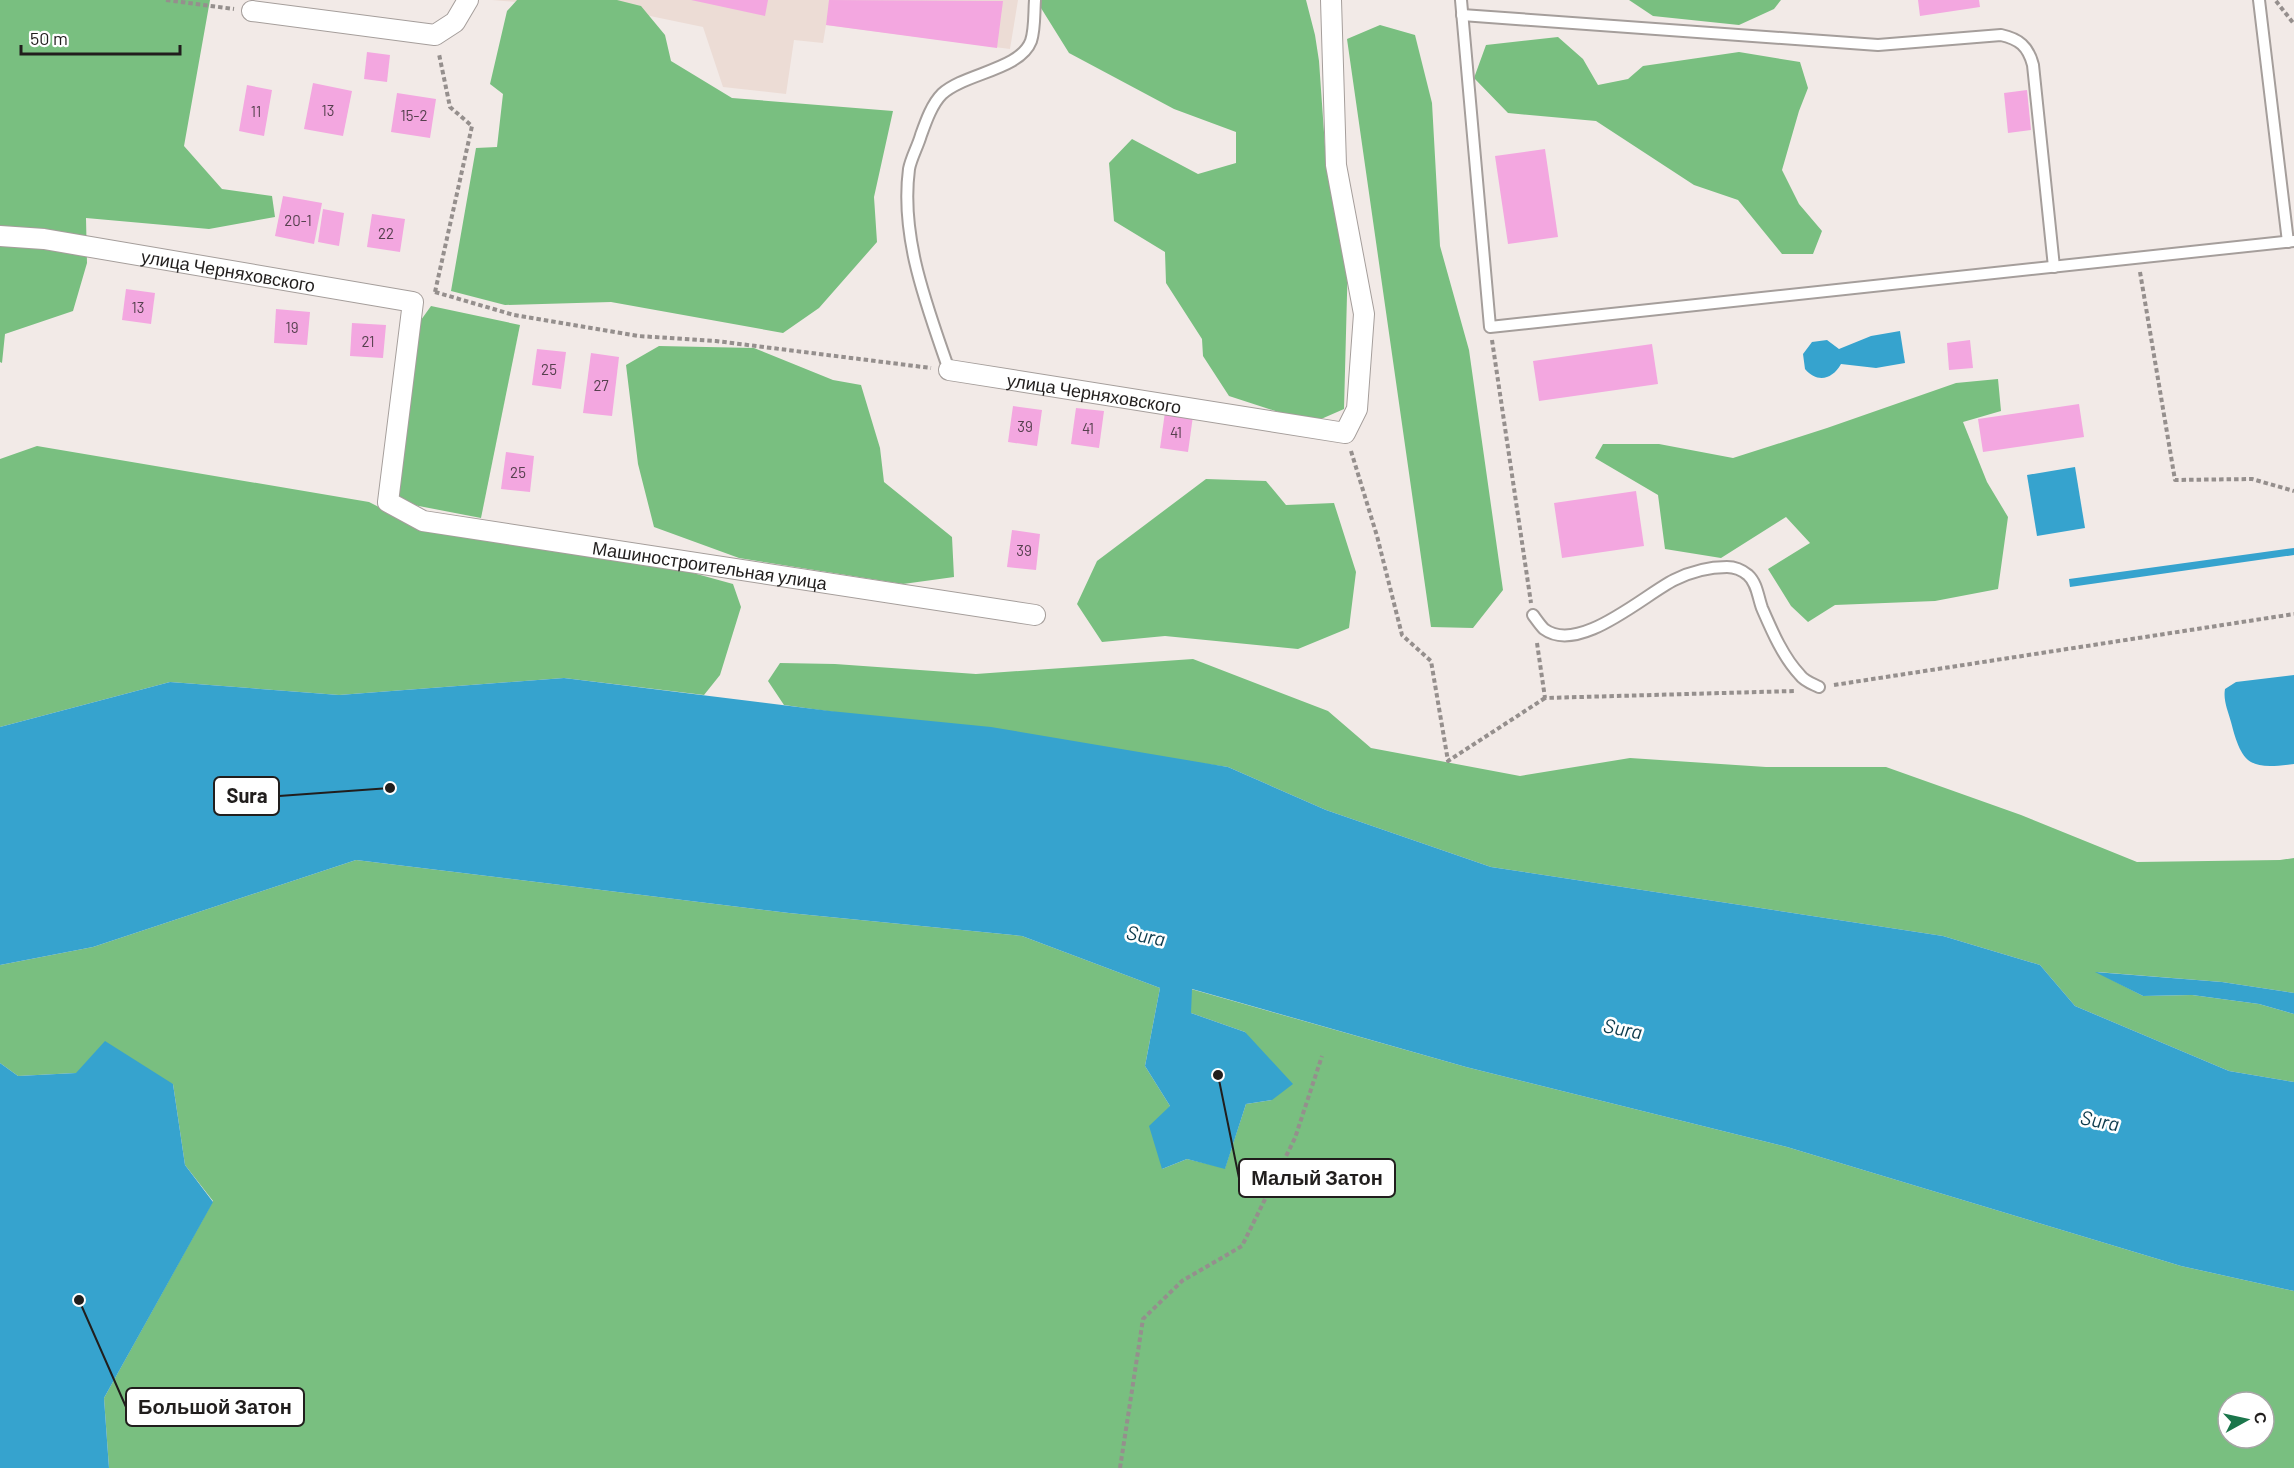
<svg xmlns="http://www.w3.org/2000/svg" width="2294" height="1468" font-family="Barlow,sans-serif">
<rect width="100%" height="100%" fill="#f2eae7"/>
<!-- built -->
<path fill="#ecdcd5" d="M492,0h526l-8,49 -184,-24 -3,18 -29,-3 -8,54 -63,-7 -20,-60 -77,-16z"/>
<!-- forest -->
<g fill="#79bf80" fill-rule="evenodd">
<path d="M0,0h210l-26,146 38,43 50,7 3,21 -66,12 -123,-11 1,45 -14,48 -68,23 -3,29 -2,-1z"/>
<path d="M517,0h100l24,6 24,29 6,26 61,37 161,13 -19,86 3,45 -58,66 -36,25 -172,-31 -106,3 -54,-14 25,-143 21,-1 6,-53 -13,-10 17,-73z"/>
<path d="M1036,0h270l9,35 4,26 7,100 22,96 -4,152 -32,14 -83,-27 -26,-40 -1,-17 -36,-56 -1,-31 -51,-31 -5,-58 23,-24 66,35 38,-11v-31l-62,-23 -105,-56z"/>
<path d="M1629,0h152l-7,9 -35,16 -86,-9z"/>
<path d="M1380,25l35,10 17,68 8,143 29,104 34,240 -30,38 -42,-1 -84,-588z"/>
<path d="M1558,37l25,22 15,26 30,-6 15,-13 96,-14 61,10 8,26 -9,23 -17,59 17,34 23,27 -9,23h-31l-44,-54 -44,-15 -98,-64 -88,-8 -34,-35 12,-33z"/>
<path d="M431,306l89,19 -39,193 -83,-16 23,-182z"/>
<path d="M659,346l95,2 79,32 28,5 19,63 4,34 68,55 2,40 -51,7 -164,-26 -85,-31 -16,-63 -12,-99z"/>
<path d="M1998,379l3,32 -38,11 24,60 21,35 -10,72 -63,12 -100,4 -27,17 -17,-16 -23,-37 42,-26 -24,-26 -65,41 -56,-9 -7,-54 -63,-37 8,-14h56l74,14 94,-30 129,-45z"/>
<path d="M37,446l332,56 55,28 193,22 116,32 8,23 -21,68 -16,20 -140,-17 -225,17 -169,-13 -170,45v-268z"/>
<path d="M1206,479l60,2 20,24 48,-2 22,69 -7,56 -51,21 -133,-13 -63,6 -25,-38 20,-43z"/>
<path d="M1193,659l135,52 43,37 149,28 110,-18 136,9h120l135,48 116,47 143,-2 14,-2v135l-72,-11 -125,-10 46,24 49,-1 67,9 35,10v68l-65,-11 -154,-65 -35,-41 -97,-29 -452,-69 -165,-57 -98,-43 -444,-62 -16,-24 12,-18 55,1 141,10z"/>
<path d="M356,860l433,53 233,23 138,52 -15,78 25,40 -8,63 25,-10 38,9 21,-64 26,-4 -27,-68 -54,-19v-24l275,78 321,80 394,119 113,25v177h-2185l-5,-70 109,-197 -28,-36 -12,-81 -97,-11 -58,3 -18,-13v-98l93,-18zM2228,1402h36v36h-36z"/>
</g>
<!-- water -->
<g fill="#36a3ce">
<path d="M1900,331l5,32 -29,5 -35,-4c-9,16 -24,19 -36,5l-2,-15 9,-12 15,-2 12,9 32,-13z"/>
<path d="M2075,467l10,61 -48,8 -10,-61z"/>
<path d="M2294,548v7l-224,32 -1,-8z"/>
<path d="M2294,675v89c-44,6 -52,1 -63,-42 -3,-11 -8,-22 -6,-33l11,-7z"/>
<path d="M564,678l266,33 161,16 237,40 98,43 165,57 452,69 97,29 35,41 154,65 65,11v209l-113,-25 -394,-119 -321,-80 -274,-78 -1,24 54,19 48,52 -21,16 -26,4 -21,65 -38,-10 -25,10 -13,-43 21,-20 -25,-40 15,-78 -138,-52 -233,-23 -433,-53 -263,87 -93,18v-238l170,-45 169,13z"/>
<path d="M2095,972l127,10 72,11v21l-35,-10 -67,-9 -49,1z"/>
<path d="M105,1041l68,43 12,81 28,37 -109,196 5,70h-109v-405l18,13 58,-3z"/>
</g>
<!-- building -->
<g fill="#f3a7e0">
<path d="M691,0h77l-3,16z"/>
<path d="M829,0l174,1 -6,47 -171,-23z"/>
<path d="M1918,0h61l1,7 -60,9z"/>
<path d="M367,52l23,3 -3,27 -23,-3z"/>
<path d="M313,83l39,8 -9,45 -39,-7z"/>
<path d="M247,85l25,5 -8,46 -25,-5z"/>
<path d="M2027,90l4,40 -23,3 -4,-40z"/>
<path d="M397,93l39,6 -6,39 -39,-6z"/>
<path d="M1545,149l13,88 -50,7 -13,-88z"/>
<path d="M283,196l39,7 -8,41 -39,-8z"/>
<path d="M323,209l21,4 -5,33 -21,-4z"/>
<path d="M372,214l33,5 -5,33 -33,-5z"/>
<path d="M126,289l29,4 -4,31 -29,-4z"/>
<path d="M276,309l34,3 -3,33 -33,-2z"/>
<path d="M352,323l34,2 -3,33 -33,-2z"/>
<path d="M1970,340l3,28 -24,2 -2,-27z"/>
<path d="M1652,344l6,40 -119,17 -6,-40z"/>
<path d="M537,349l29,3 -5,37 -29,-4z"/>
<path d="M591,353l28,4 -7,59 -29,-3z"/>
<path d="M2079,404l5,33 -101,15 -5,-33z"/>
<path d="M1013,406l29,4 -5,36 -29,-4z"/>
<path d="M1076,408l28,3 -5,37 -28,-4z"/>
<path d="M1165,412l28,4 -5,36 -28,-4z"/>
<path d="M506,452l28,4 -4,36 -29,-3z"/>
<path d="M1636,491l8,55 -82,12 -8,-55z"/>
<path d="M1012,530l28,4 -4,36 -29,-3z"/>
</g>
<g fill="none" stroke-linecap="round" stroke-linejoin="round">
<!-- lane casing -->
<g stroke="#a59e9b" stroke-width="14">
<g id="lane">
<path d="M1461,0l29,327 804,-86"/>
<path d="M2259,0l29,242"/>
<path d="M1462,15l416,30 123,-10c18,4 27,11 32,30l21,202"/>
<path d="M949,370c-22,-64 -49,-132 -40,-201 2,-11 9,-23 12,-34 5,-14 11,-31 21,-41 23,-21 78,-24 89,-53 4,-12 3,-28 4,-41"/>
<path d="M1533,615c3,4 7,10 11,14 35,26 100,-34 130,-49 16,-8 36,-13 53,-13 7,0 15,3 21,8 9,8 10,22 14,33 10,23 21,49 38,67 4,6 13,9 19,12"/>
</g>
</g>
<!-- street casing -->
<g stroke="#a59e9b" stroke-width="22">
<g id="street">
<path d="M252,11l183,24 20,-13 13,-22"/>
<path id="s1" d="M0,236l44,3 369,63 -25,200 35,19 612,94"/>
<path id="s2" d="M949,370l396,63 12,-24 7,-95 -28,-149 -5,-165"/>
</g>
</g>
<!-- path -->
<g stroke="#958f8d" stroke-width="4" stroke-dasharray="4.5 3" stroke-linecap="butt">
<path d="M166,0l68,9"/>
<path d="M2276,1l18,23"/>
<path d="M2140,272l35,208 77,-1 42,12"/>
<path d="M435,292l79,23 124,21 78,5 215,27"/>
<path d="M435,292l37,-166 -22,-19 -11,-53"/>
<path d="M1492,340l39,263"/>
<path d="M1351,451l26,85 25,99 29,26 17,100 97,-63"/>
<path d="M1537,643l8,55 249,-7"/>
<path d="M1834,685l460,-71"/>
<path d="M1120,1468l23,-149 39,-38 60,-35 53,-108 27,-82"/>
</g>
<!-- lane -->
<use href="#lane" stroke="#fff" stroke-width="10"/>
<!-- street -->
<use href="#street" stroke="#fff" stroke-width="20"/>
</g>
<g text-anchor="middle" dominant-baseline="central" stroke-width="5" stroke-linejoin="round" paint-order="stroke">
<!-- number labels -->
<g font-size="15" fill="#56404e">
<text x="328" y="110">13</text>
<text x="256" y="111">11</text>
<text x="414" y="115">15-2</text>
<text x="298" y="220">20-1</text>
<text x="386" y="233">22</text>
<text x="138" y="307">13</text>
<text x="292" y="327">19</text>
<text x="368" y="341">21</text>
<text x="549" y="369">25</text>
<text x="601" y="385">27</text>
<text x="1025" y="426">39</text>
<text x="1088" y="428">41</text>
<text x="1176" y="432">41</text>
<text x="518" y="472">25</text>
<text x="1024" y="550">39</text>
</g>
<!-- street labels -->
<g font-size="18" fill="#211e1d" stroke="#fff">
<text stroke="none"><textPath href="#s1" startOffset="231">улица Черняховского</textPath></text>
<text stroke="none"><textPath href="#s2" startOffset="147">улица Черняховского</textPath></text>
<text stroke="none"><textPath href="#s1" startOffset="950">Машиностроительная улица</textPath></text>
</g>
<!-- water labels -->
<g font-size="20" font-style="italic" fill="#0b3a4c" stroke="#fff">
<text transform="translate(1146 935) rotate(11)">Sura</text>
<text transform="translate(1623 1028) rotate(11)">Sura</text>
<text transform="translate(2100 1120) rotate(11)">Sura</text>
</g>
</g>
<!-- callouts -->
<path fill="none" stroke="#211e1d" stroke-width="2" d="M390 788L279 796M1218 1075L1239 1178M79 1300L126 1407"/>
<g fill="#211e1d" stroke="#fff" stroke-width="2">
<circle cx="390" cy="788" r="6"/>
<circle cx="1218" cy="1075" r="6"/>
<circle cx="79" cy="1300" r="6"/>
</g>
<g fill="#fff" stroke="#211e1d" stroke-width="2">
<rect x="214" y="777" width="65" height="38" rx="6"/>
<rect x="1239" y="1159" width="156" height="38" rx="6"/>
<rect x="126" y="1388" width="178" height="38" rx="6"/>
</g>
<g font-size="20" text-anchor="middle" font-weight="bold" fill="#211e1d">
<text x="247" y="803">Sura</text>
<text x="1317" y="1185">Малый Затон</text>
<text x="215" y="1414">Большой Затон</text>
</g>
<!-- north arrow -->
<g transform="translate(2246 1420) rotate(82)"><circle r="28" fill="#ffffff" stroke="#a6a5a5" stroke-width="1.5"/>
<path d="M0-4.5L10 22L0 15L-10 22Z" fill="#1b764b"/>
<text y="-9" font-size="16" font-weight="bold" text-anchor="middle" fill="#211e1d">С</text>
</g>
<!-- scale -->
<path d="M21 45v9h159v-9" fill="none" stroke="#211e1d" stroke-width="3"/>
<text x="30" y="45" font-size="18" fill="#211e1d" stroke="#ffffff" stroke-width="4.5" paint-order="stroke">50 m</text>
</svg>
